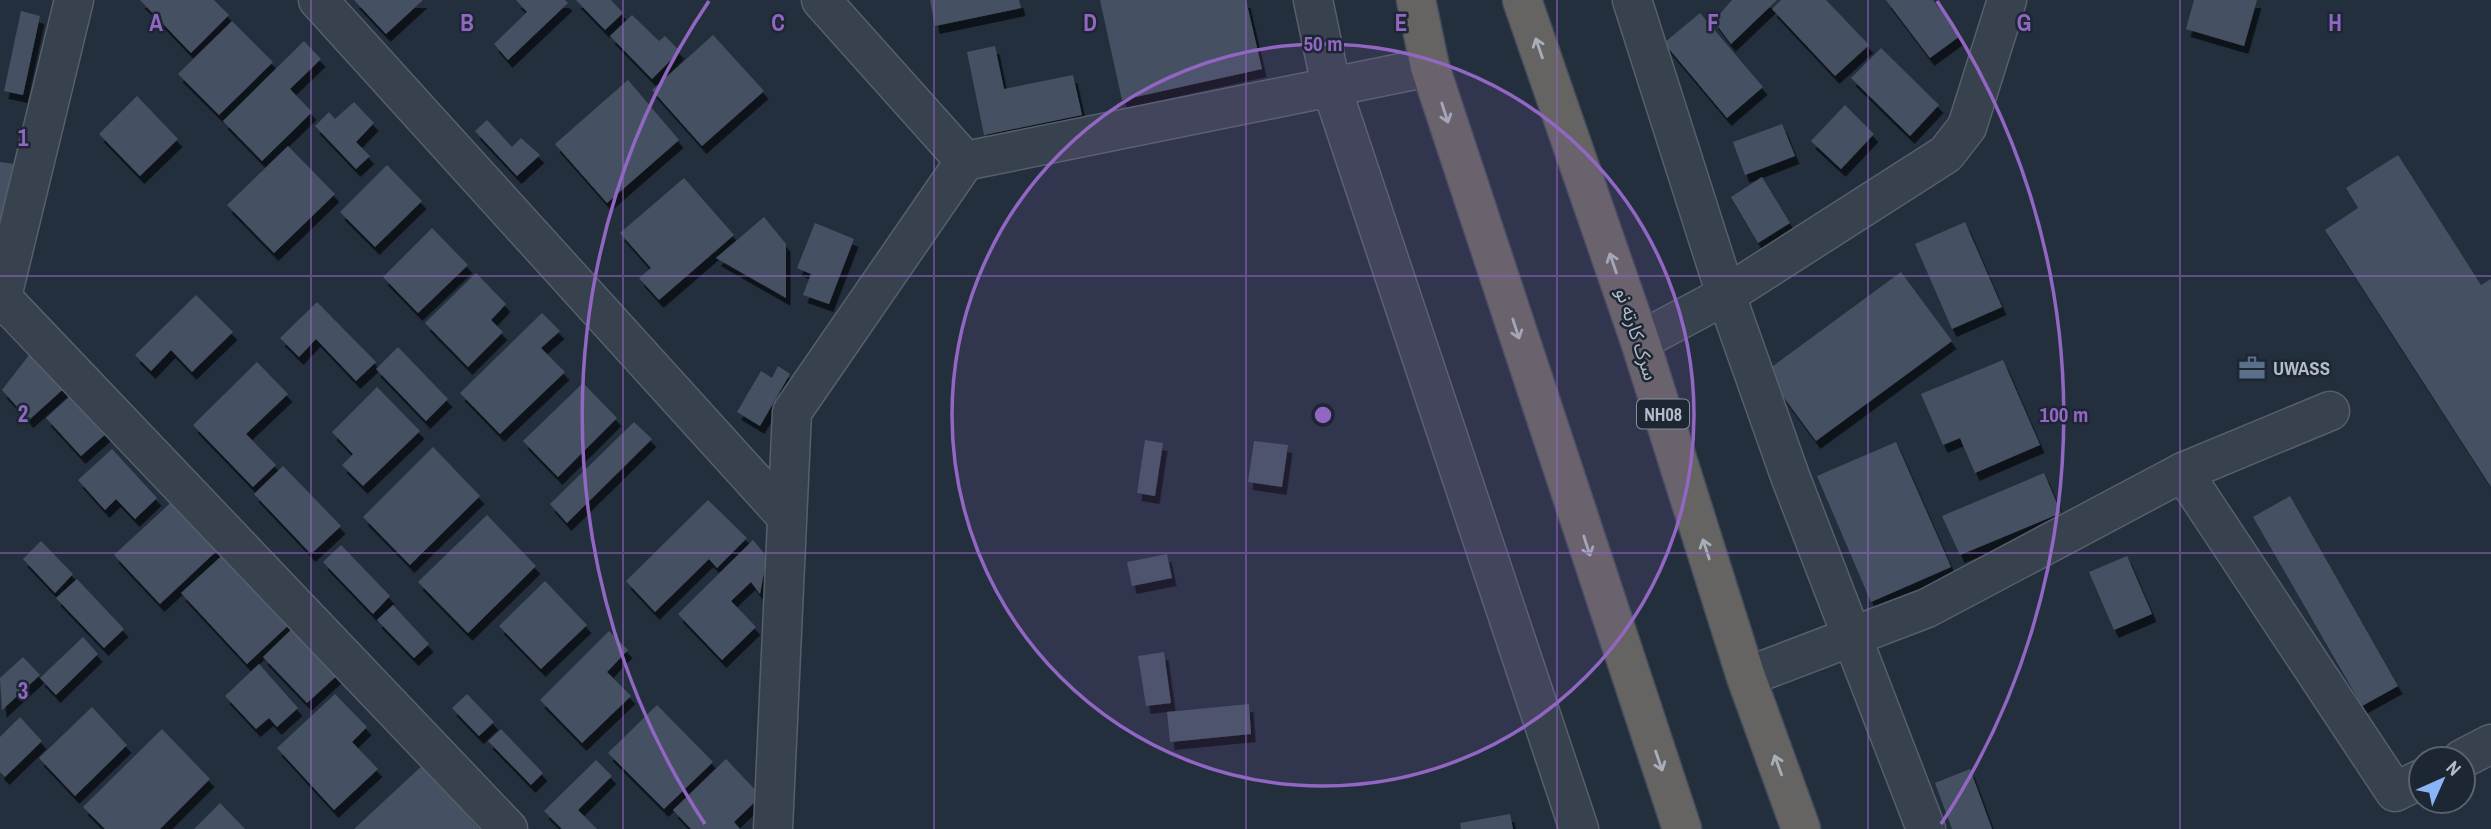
<svg xmlns="http://www.w3.org/2000/svg" width="2491" height="829" font-family="'Archivo Narrow','Noto Sans Arabic',sans-serif">
<defs>
<filter id="shadow"><feDropShadow dx="4.5" dy="8" stdDeviation="0" flood-color="#0009"/></filter>
</defs>
<rect width="100%" height="100%" fill="#242f3e"/>
<!-- building -->
<g fill="#455162" filter="url(#shadow)">
<path d="M140,0h74l15,15 -38,38z"/>
<path d="M354,0h69l-37,34z"/>
<path d="M516,0h49l3,3 -60,57 -14,-16 33,-32z"/>
<path d="M576,0h35l12,13 -18,17z"/>
<path d="M930,0h89l2,8 -86,18z"/>
<path d="M1100,0h146l16,69 -140,31z"/>
<path d="M1732,0h45l-46,44 -17,-23z"/>
<path d="M1781,0h45l43,45 -34,31 -63,-67z"/>
<path d="M1886,0h47l27,36 -30,22z"/>
<path d="M2194,0h63l-13,46 -58,-17z"/>
<path d="M21,11l19,5 -17,79 -19,-4z"/>
<path d="M1700,13l63,74 -36,31 -63,-75z"/>
<path d="M632,15l27,26 6,-5 15,15 -28,28 -42,-43z"/>
<path d="M232,21l41,41 -54,53 -41,-41z"/>
<path d="M713,35l51,56 -62,55 -50,-56z"/>
<path d="M304,41l17,18 -31,30 22,23 -50,49 -39,-40z"/>
<path d="M995,46l9,43 69,-14 9,40 -98,20 -17,-83z"/>
<path d="M1881,48l58,57 -29,31 -59,-58z"/>
<path d="M628,80l51,60 -72,63 -52,-59z"/>
<path d="M137,96l41,43 -38,37 -41,-42z"/>
<path d="M354,102l20,21 -18,19 14,14 -14,13 -41,-43 14,-14 6,7z"/>
<path d="M1845,105l29,29 -33,35 -30,-28z"/>
<path d="M487,120l25,27 9,-9 19,17 -23,21 -42,-45z"/>
<path d="M1782,124l13,32 -50,19 -12,-33z"/>
<path d="M288,146l47,48 -61,59 -47,-48z"/>
<path d="M2398,155l83,130 10,-6v208l-166,-257 33,-22 -12,-20z"/>
<path d="M0,162l22,3 -22,71z"/>
<path d="M387,165l35,36 -47,46 -35,-35z"/>
<path d="M1762,177l28,46 -32,20 -27,-46z"/>
<path d="M684,178l50,57 -75,65 -20,-22 12,-10 -31,-35z"/>
<path d="M764,217l22,27v54l-70,-40z"/>
<path d="M1965,222l37,85 -50,22 -37,-85z"/>
<path d="M815,223l39,16 -25,65 -26,-9 8,-21 -14,-6z"/>
<path d="M432,228l36,37 -50,48 -35,-36z"/>
<path d="M1901,272l51,69 -136,100 -51,-69z"/>
<path d="M476,273l30,31 -15,16 12,12 -35,35 -43,-44z"/>
<path d="M196,295l37,37 -41,40 -21,-22 -20,21 -16,-16z"/>
<path d="M317,302l59,60 -20,19 -40,-42 -17,18 -19,-19z"/>
<path d="M542,313l18,18 -19,17 24,24 -65,62 -40,-41z"/>
<path d="M36,346l34,37 -41,37 -27,-30z"/>
<path d="M398,347l50,52 -22,22 -50,-52z"/>
<path d="M2003,360l37,85 -65,28 -15,-35 -17,7 -22,-51z"/>
<path d="M257,362l31,32 -42,40 30,31 -23,22 -60,-62z"/>
<path d="M778,366l12,8 -30,52 -23,-14 24,-41 11,7z"/>
<path d="M583,383l34,35 -59,59 -35,-36z"/>
<path d="M81,386l36,38 -36,32 -35,-38z"/>
<path d="M377,387l43,44 -57,55 -21,-21 11,-11 -21,-22z"/>
<path d="M634,422l18,17 -85,84 -17,-19z"/>
<path d="M1145,440l18,3 -8,53 -18,-3z"/>
<path d="M1254,441l34,4 -6,42 -34,-5z"/>
<path d="M1896,442l55,125 -80,35 -54,-126z"/>
<path d="M433,447l47,49 -70,69 -47,-48z"/>
<path d="M112,449l45,49 -22,21 -19,-20 -11,11 -27,-30z"/>
<path d="M283,466l58,60 -30,28 -57,-60z"/>
<path d="M2044,473l17,40 -101,42 -18,-39z"/>
<path d="M178,496l45,49 -63,59 -46,-49z"/>
<path d="M2290,496l108,190 -36,20 -109,-189z"/>
<path d="M708,500l39,38 -30,30 -8,-9 -54,53 -29,-31z"/>
<path d="M487,515l49,51 -68,67 -50,-51z"/>
<path d="M753,540l14,17 -7,37 -9,-12 -20,19 25,26 -34,33 -44,-46z"/>
<path d="M41,541l32,33 -18,19 -32,-34z"/>
<path d="M341,545l49,51 -17,18 -50,-52z"/>
<path d="M227,551l66,70 -46,43 -66,-71z"/>
<path d="M1167,554l5,24 -40,8 -5,-24z"/>
<path d="M2127,556l25,58 -38,16 -25,-58z"/>
<path d="M77,579l47,50 -20,19 -48,-50z"/>
<path d="M545,581l42,44 -46,44 -42,-43z"/>
<path d="M393,605l36,39 -15,14 -37,-38z"/>
<path d="M297,624l45,47 -35,32 -44,-46z"/>
<path d="M609,631l19,19 -21,22 24,24 -49,47 -42,-43z"/>
<path d="M83,637l15,17 -42,41 -16,-17z"/>
<path d="M1164,652l7,51 -25,3 -8,-50z"/>
<path d="M23,657l17,18 -38,35 -2,-32z"/>
<path d="M259,664l39,44 -21,19 -8,-9 -13,11 -31,-33z"/>
<path d="M335,694l32,33 -15,15 26,27 -44,41 -57,-62z"/>
<path d="M467,694l27,28 -15,14 -27,-28z"/>
<path d="M1249,704l2,30 -81,8 -3,-30z"/>
<path d="M657,705l56,57 -49,47 -56,-56z"/>
<path d="M92,707l35,38 -52,51 -36,-38z"/>
<path d="M20,717l22,24 -37,36 -5,-5v-35z"/>
<path d="M162,729l48,50 -50,50h-55l-22,-22z"/>
<path d="M501,729l42,44 -12,12 -43,-44z"/>
<path d="M726,759l35,37 -27,26 6,7h-49l-18,-19z"/>
<path d="M596,760l16,16 -34,34 19,19h-35l-18,-18z"/>
<path d="M425,763l41,44 -4,3 17,19h-125z"/>
<path d="M1970,769l22,60h-40l-17,-46z"/>
<path d="M220,803l25,26h-51z"/>
<path d="M1510,814l3,15h-52l-1,-6z"/>
</g>
<g fill="none" stroke-linecap="round" stroke-linejoin="round">
<!-- minor casing -->
<g stroke="#565f6c" stroke-width="41">
<g id="minor">
<path d="M318,0l467,515"/>
<path d="M821,0l144,161"/>
<path d="M1313,0l18,86 248,743"/>
<path d="M1632,0l94,295 64,181 136,353"/>
<path d="M3,299l505,530"/>
<path d="M0,305l74,-305"/>
<path d="M1640,341l86,-46 220,-141 21,-27 40,-127"/>
<path d="M2183,472l212,320 26,-13"/>
<path d="M1746,677l181,-69 256,-136 147,-61"/>
<path d="M2462,759l29,-15"/>
<path d="M773,829l19,-417 173,-251 465,-94"/>
</g>
</g>
<!-- trunk casing -->
<g stroke="#434c59" stroke-width="41">
<g id="trunk">
<path d="M1416,0l14,67 252,762"/>
<path d="M1522,0l118,341 106,336 55,152"/>
</g>
</g>
<!-- minor -->
<use href="#minor" stroke="#38414e" stroke-width="38"/>
<!-- trunk -->
<use href="#trunk" stroke="#656462" stroke-width="38"/>
</g>
<!-- one-way arrows -->
<defs><path id="oneway-shaft" d="M-6 0H5M1.5-3L5.5 0L1.5 3" fill="none" stroke-width="1.6" stroke-linecap="round" stroke-linejoin="round" transform="scale(1.75)"/></defs>
<g stroke="#a8afba">
<use href="#oneway-shaft" transform="translate(1539 48) rotate(-109)"/>
<use href="#oneway-shaft" transform="translate(1445 113) rotate(72)"/>
<use href="#oneway-shaft" transform="translate(1613 263) rotate(-109)"/>
<use href="#oneway-shaft" transform="translate(1516 329) rotate(72)"/>
<use href="#oneway-shaft" transform="translate(1587 546) rotate(72)"/>
<use href="#oneway-shaft" transform="translate(1706 549) rotate(-108)"/>
<use href="#oneway-shaft" transform="translate(1659 761) rotate(71)"/>
<use href="#oneway-shaft" transform="translate(1778 765) rotate(-110)"/>
</g>
<!-- grid -->
<path fill="none" stroke="#9266c3" stroke-width="2" stroke-opacity="0.55" d="M311,0v829M623,0v829M934,0v829M1246,0v829M1557,0v829M1868,0v829M2180,0v829M0,276h2491M0,553h2491"/>
<!-- distance rings -->
<circle cx="1323" cy="415" r="371" fill="#9266c3" fill-opacity=".12"/>
<g fill="none" stroke="#9266c3" stroke-width="3.5">
<circle cx="1323" cy="415" r="371"/>
<path d="M705 824A741 741 0 0 1 709 1M1937 1A741 741 0 0 1 1941 824"/>
</g>
<!-- icons -->
<defs>
<g id="office-bare" transform="scale(2.1)"><path d="M-6-3h4V-5.5h4V-3h4V5H-6ZM-1-4.5V-3h2v-1.5ZM-6 0V1H6V0Z" fill="#5c6f8a" stroke="#1d2633" stroke-width="2.5" paint-order="stroke"/></g>
</defs>
<g fill-rule="evenodd">
<use href="#office-bare" x="2252" y="368"/>
</g>
<g text-anchor="middle" dominant-baseline="central" stroke-width="5" stroke-linejoin="round" paint-order="stroke">
<!-- shield labels -->
<rect fill="#1d2633" stroke="#878f9c" stroke-width="2" x="1637" y="399.5" width="52" height="29" rx="5"/>
<g font-size="18" font-weight="bold" fill="#b4bcc9">
<text x="1663" y="414">NH08</text>
</g>
<!-- street labels -->
<g font-size="19" fill="#b4bcc9" stroke="#1d2633">
<text transform="translate(1637 334) rotate(72)">سرک کارته نو</text>
</g>
<!-- poi labels -->
<g font-size="19" font-weight="bold" fill="#b4bcc9" stroke="#1d2633" text-anchor="start">
<text x="2273" y="368">UWASS</text>
</g>
</g>
<g font-size="23" text-anchor="middle" font-weight="bold" fill="#9266c3" stroke="#1d2633" stroke-width="5" stroke-linejoin="round" paint-order="stroke">
<text x="156" y="31">A</text>
<text x="467" y="31">B</text>
<text x="778" y="31">C</text>
<text x="1090" y="31">D</text>
<text x="1401" y="31">E</text>
<text x="1713" y="31">F</text>
<text x="2024" y="31">G</text>
<text x="2335" y="31">H</text>
<text x="23" y="146">1</text>
<text x="23" y="422">2</text>
<text x="23" y="699">3</text>
</g>
<circle cx="1323" cy="415" r="10" fill="#9266c3" stroke="#1d2633" stroke-width="3.5"/>
<g font-size="21" text-anchor="middle" font-weight="bold" fill="#9266c3" stroke="#1d2633" stroke-width="5" stroke-linejoin="round" paint-order="stroke">
<text x="1323" y="51">50 m</text>
<text x="2064" y="422">100 m</text>
</g>
<!-- north arrow -->
<g transform="translate(2442 780) rotate(45)"><circle r="33" fill="#1d2633" stroke="#59626f" stroke-width="2"/>
<path d="M0-5L12 26L0 18L-12 26Z" fill="#8ab4f8"/>
<text y="-10" font-size="19" font-weight="bold" text-anchor="middle" fill="#b4bcc9">N</text>
</g>
</svg>
